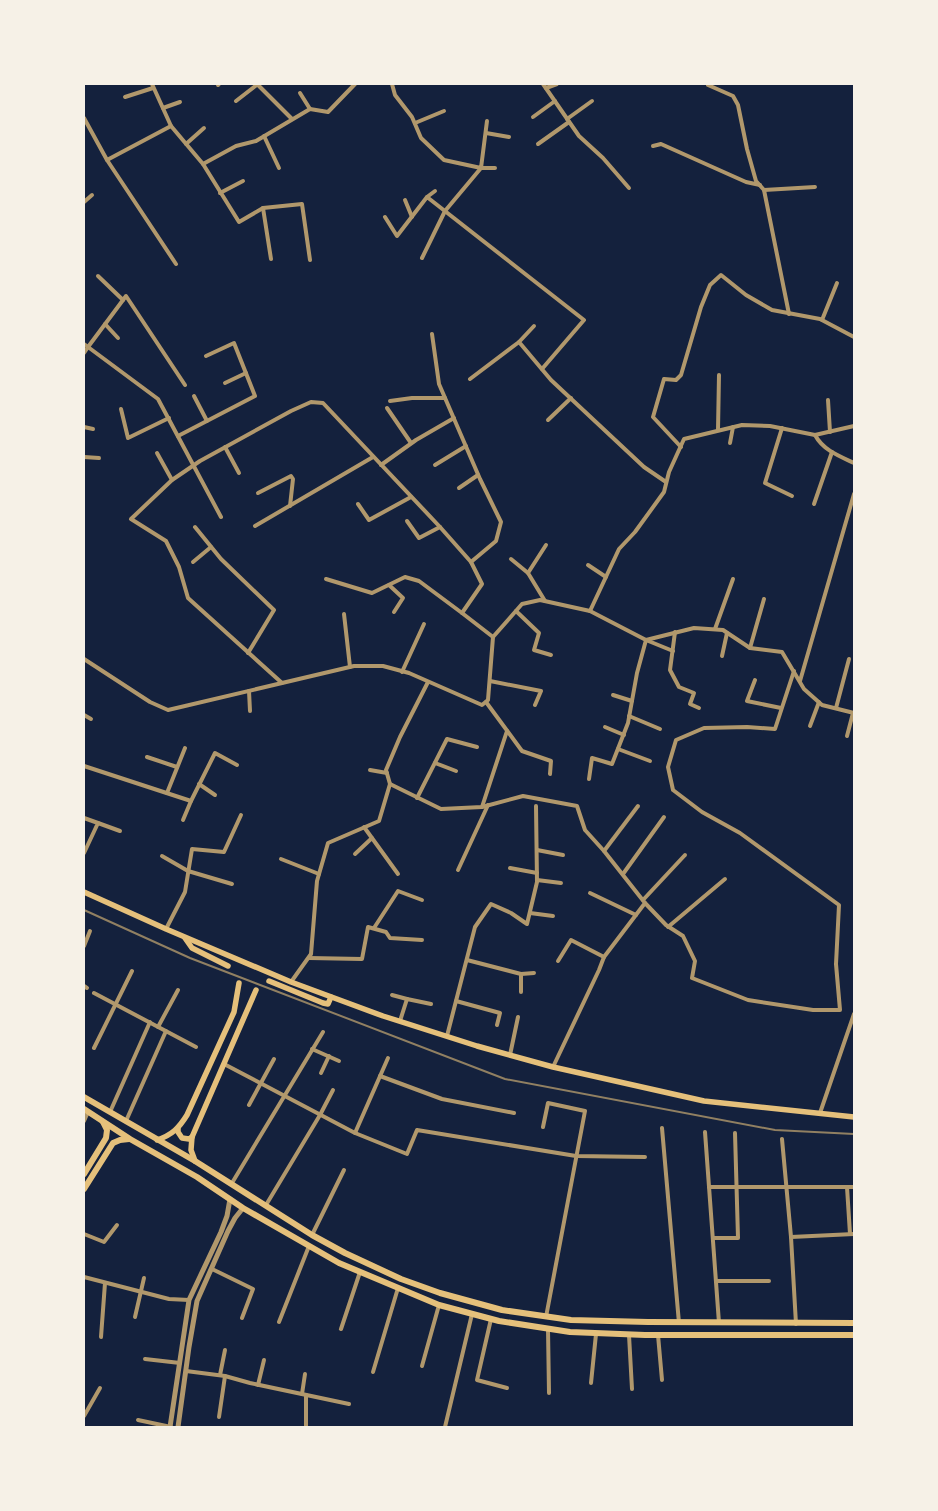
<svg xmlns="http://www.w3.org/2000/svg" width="938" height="1511" font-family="'Work Sans',sans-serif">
<rect width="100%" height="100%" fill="#14213d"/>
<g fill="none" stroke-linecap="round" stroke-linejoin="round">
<!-- minor -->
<g stroke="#b1986c" stroke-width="4">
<path d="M152,84l19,42 32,38 36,58 24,-14 39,-4 8,56"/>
<path d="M257,84l35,35"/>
<path d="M392,84l3,11 17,22 9,21 23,22 37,8 6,-47"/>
<path d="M543,84l36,52 24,22 26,30"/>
<path d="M218,85l1,-1"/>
<path d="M708,85l25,11 5,9 9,44 9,32 8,9 25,124"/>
<path d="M546,88l11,-4"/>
<path d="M300,93l10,16"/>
<path d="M125,97l28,-9"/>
<path d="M236,101l22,-17"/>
<path d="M163,108l17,-6"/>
<path d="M533,117l22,-16"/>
<path d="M84,118l23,42"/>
<path d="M567,119l25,-18"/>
<path d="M415,123l29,-12"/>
<path d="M171,126l-64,34 69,104"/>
<path d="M486,133l23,4"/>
<path d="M264,136l15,32"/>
<path d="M186,144l18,-16"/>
<path d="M538,144l31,-22"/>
<path d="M653,146l8,-2 85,38 14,3"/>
<path d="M203,164l33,-18 20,-5 54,-32 18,3 27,-28"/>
<path d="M764,190l51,-3"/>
<path d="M220,193l23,-12"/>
<path d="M427,197l8,-6"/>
<path d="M405,200l7,17"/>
<path d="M84,202l8,-7"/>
<path d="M263,208l8,51"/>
<path d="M385,217l12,19 30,-39 157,123 -42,49"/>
<path d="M422,258l23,-47 36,-43h14"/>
<path d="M98,276l25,24"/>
<path d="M822,320l15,-37"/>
<path d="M105,324l13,14"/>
<path d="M534,326l-15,16 32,38 93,87 22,15"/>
<path d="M432,334l7,50 41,95 21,43 -5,19 -25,21"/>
<path d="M84,344l4,3 -4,6"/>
<path d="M470,379l49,-37"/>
<path d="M225,383l21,-10"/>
<path d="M185,385l-59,-89 -38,51 70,52 63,118"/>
<path d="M194,396l13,25"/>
<path d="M828,400l2,32"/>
<path d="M390,401l22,-3h33"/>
<path d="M387,408l24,35"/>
<path d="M121,409l7,29 41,-20"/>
<path d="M548,420l23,-22"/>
<path d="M84,427l9,2"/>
<path d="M782,428l-17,55 27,13"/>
<path d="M718,430l1,-55"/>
<path d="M815,435c8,15 24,21 39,28"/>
<path d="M178,436l77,-40 -21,-53 -28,13"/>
<path d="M730,443l3,-16"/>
<path d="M225,447l14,26"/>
<path d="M681,447l-28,-30 11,-38 12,1 5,-5 20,-68 9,-22 11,-10 25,20 26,15 48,9 34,18"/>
<path d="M157,453l15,27"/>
<path d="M84,457l15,1"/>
<path d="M381,465l35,-25 38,-22"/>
<path d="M435,465l31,-19"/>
<path d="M459,488l19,-13"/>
<path d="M258,493l33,-17 2,3 -3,27"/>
<path d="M358,504l11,16 42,-23"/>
<path d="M814,504l18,-52"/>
<path d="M407,521l12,17 21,-11"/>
<path d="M255,526l118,-69"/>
<path d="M195,527l26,32 53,51 -26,43"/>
<path d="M511,559l17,14"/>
<path d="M193,562l18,-15"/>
<path d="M588,565l18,12"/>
<path d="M326,579l46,14 33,-16 14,4 43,32"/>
<path d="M389,585l14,13 -9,14"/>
<path d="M545,601l-17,-28 18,-28"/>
<path d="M516,611l23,22 -5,17 17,5"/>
<path d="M590,611l29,-62 16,-17 29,-40 5,-20 15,-33 58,-14 28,1 45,9 39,-9"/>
<path d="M344,614l6,53"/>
<path d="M715,629l18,-50"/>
<path d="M675,632l-5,38 9,17 15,6 -4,11 9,4"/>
<path d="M750,648l14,-49"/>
<path d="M722,656l5,-23"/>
<path d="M84,659l66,43 18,8 186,-44h29l26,7 73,32 6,-5 5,-63 29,-33 18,-4 50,11 56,29 48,-12 29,2 27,18 32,4 22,37 18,16 32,8"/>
<path d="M402,672l22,-48"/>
<path d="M755,680l-8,21 34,7"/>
<path d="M490,681l51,10 -6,14"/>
<path d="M800,681l54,-187"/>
<path d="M282,683l-94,-85 -9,-31 -13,-26 -35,-22 41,-39 28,-19 91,-50 20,-9 12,1 117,124 31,35 11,22 -20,29 31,24"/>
<path d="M249,691l1,20"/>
<path d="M613,695l19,6"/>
<path d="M486,702l36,49 29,10 -1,13"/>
<path d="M836,708l13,-49"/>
<path d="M84,715l7,4"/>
<path d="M629,716l31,13"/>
<path d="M810,726l9,-24"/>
<path d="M605,727l19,8"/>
<path d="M847,736l6,-23"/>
<path d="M618,749l32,12"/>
<path d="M147,757l30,10"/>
<path d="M435,763l21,8"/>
<path d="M84,766l107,35 24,-48 22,12"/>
<path d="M370,770l17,3"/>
<path d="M589,779l3,-21 20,6 16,-41 9,-50 9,-33 27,11"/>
<path d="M199,784l16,11"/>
<path d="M390,784l51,25 41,-2 41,-11 54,10 8,24 19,21 41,52 -41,54 -5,13 -46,97"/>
<path d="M167,793l18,-45"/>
<path d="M417,798l30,-59 30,8"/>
<path d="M482,807l25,-76"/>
<path d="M84,818l14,5 -14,30"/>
<path d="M183,820l8,-19"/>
<path d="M98,823l22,8"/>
<path d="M364,827l34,47"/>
<path d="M537,850l26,5"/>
<path d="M604,851l34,-45"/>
<path d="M355,854l17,-16"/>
<path d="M162,856l26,15 44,13"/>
<path d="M281,859l38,15"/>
<path d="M510,868l27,5"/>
<path d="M458,870l30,-65"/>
<path d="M623,874l41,-57"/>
<path d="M537,880l24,3"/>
<path d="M590,893l46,22"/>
<path d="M643,900l42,-45"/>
<path d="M645,903l21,22 17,11 12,25 -3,17 56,22 65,10h27l-4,-46 3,-59 -99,-72 -38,-21 -29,-22 -5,-23 8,-27 28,-12 43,-1 28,2 19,-58"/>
<path d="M530,913l23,3"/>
<path d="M668,927l57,-48"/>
<path d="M374,928l24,-37 24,9"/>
<path d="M166,929l19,-37 7,-43 32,3 17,-37"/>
<path d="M84,946l6,-15"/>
<path d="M309,958l53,1 6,-32 18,5 4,6 32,2"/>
<path d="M467,960l54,14v18"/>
<path d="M558,961l13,-21 33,17"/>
<path d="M521,974l13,-1"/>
<path d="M291,982l20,-28 6,-73 11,-38 51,-22 11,-37 -4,-14 14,-33 28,-55"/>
<path d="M84,986l3,2"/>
<path d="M94,993l102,54"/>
<path d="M392,995l15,4"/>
<path d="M456,1001l44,12 -3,12"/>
<path d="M400,1021l7,-22 24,5"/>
<path d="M158,1027l20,-37"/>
<path d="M447,1036l28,-109 16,-23 20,9 16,11 10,-42 -1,-76"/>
<path d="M94,1048l38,-77"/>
<path d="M312,1049l27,12"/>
<path d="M510,1055l8,-38"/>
<path d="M224,1064l131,69 52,21 10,-24 159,26 69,1"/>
<path d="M321,1073l8,-17"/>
<path d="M380,1076l62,23 72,14"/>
<path d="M249,1105l25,-46"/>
<path d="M110,1112l40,-90"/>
<path d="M820,1113l34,-99"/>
<path d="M84,1121l4,-9"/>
<path d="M126,1121l40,-90"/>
<path d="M543,1127l5,-24 37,8 -39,206"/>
<path d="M662,1128l17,195"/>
<path d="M705,1132l14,191"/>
<path d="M355,1133l33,-75"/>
<path d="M782,1139l9,98 5,87"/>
<path d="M232,1183l91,-151"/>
<path d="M709,1187h145"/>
<path d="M847,1187l3,47"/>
<path d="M266,1205l54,-90 13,-25"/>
<path d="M84,1234l20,8 13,-17"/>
<path d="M312,1235l32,-65"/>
<path d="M791,1237l63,-3"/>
<path d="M713,1238h25l-3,-105"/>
<path d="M212,1269l41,20 -11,29"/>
<path d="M84,1277l85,22 20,1"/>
<path d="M716,1281h53"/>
<path d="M135,1317l9,-39"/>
<path d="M491,1319l-14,61 30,8"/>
<path d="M279,1322l30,-76"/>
<path d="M341,1329l19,-57"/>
<path d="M548,1329l1,64"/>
<path d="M629,1335l3,54"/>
<path d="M658,1335l4,45"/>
<path d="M101,1337l4,-54"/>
<path d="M145,1359l35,4"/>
<path d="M422,1366l17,-61"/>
<path d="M186,1371l39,5 25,7 99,21"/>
<path d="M373,1372l25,-84"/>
<path d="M220,1375l5,-25"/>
<path d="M591,1383l5,-49"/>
<path d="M258,1385l6,-25"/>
<path d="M302,1394l3,-20"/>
<path d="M306,1395v32"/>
<path d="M84,1416l16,-28"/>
<path d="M219,1417l6,-41"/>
<path d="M138,1420l33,7"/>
<path d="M445,1427l27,-113"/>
</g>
<!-- tertiary -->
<g stroke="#b1986c" stroke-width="5">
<path d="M170,1427l19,-127 32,-68 6,-16 3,-17"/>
<path d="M178,1427l11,-80 8,-46 31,-70 7,-13 8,-10"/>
</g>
<!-- secondary -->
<g stroke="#e5c07b" stroke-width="5.5">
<path d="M84,892l82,37 125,53 92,34 94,30 76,21 151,34 150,16"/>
<path d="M185,938l7,10 36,18"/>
<path d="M269,981l54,22 5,1 3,-7"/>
<path d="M178,1129v3l4,6 7,1 3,-2"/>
<path d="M157,1140c15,-5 22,-12 30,-25l47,-103 5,-29"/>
<path d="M195,1161l-4,-11 1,-13 64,-147"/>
</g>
<!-- primary -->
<g stroke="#e5c07b" stroke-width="6">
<path d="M84,1097l111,64 117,74 33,18 56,26 39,14 62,17 69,10 77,2 206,1"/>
<path d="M84,1109l46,30 67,38 46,31 96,55 100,42 60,16 71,11 75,3h209"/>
<path d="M84,1174l22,-36 1,-8 -4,-8"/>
<path d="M84,1189l29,-46 7,-3 9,-1"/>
</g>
<!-- rail -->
<path stroke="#918062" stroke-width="2" d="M84,910l106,48 315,121 270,51 79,4"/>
</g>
<!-- border -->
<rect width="938" height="1511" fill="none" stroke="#f6f1e7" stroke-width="170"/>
</svg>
